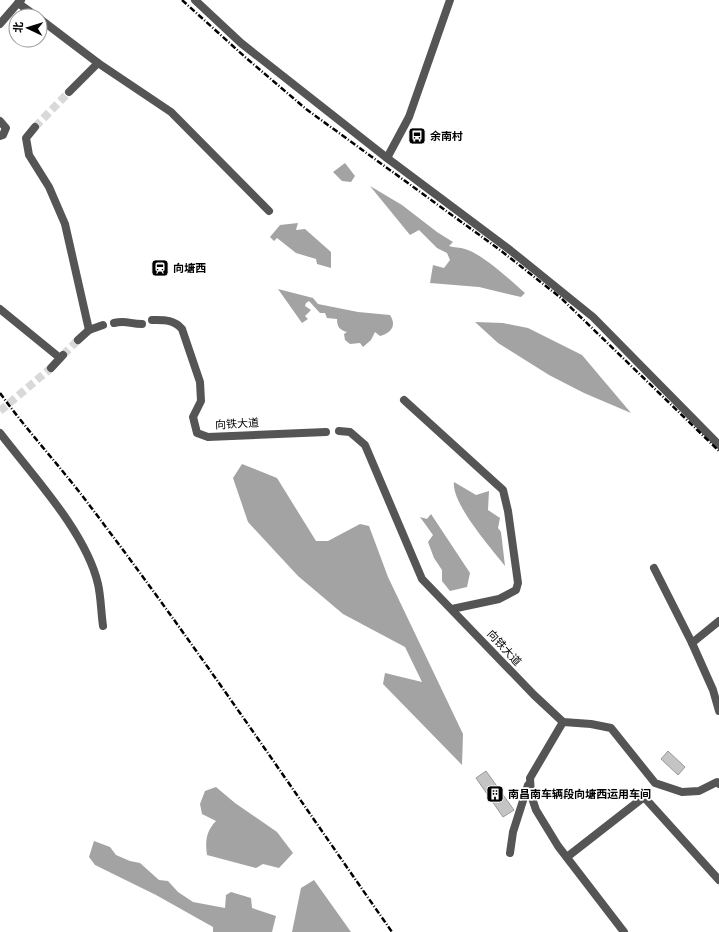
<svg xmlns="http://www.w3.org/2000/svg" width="719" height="932" font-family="Rubik,'Noto Sans SC',sans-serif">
<rect width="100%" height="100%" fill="#fff"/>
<!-- water -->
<g fill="#a3a3a3">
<path d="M345,163l10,13 -4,6 -9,-1 -9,-9z"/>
<path d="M370,186l32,19 35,27 16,10 -4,4c5,2 11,1 16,3 19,6 45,31 60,44l-4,4 -42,-10 -49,-4 3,-18 11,3 6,-8 -3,-7 -10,-5 -18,-18 -9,5z"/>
<path d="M298,223l-2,7 9,-1 26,23v16l-14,-4 -1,-5 -20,-6 -19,-15 -3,3 -4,-4 10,-12z"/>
<path d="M278,289l35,9 5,6 40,8 32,3c7,11 1,18 -10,21l-5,-4 -4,8 -8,7 -3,-4 -10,1 -5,-4 -1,-6 3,-2c-8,-2 -10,-6 -10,-13l-10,-1 -2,-5h-5l-11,-12 -3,2 -1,3 6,4 -6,6 3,3 -6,4z"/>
<path d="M475,322l28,1 25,5 54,27 49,58 -47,-20 -35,-18 -51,-32z"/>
<path d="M242,464l35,14 39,63h12l32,-17 9,2 19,51 75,157 -1,31 -79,-81 2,-11 37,9 -17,-35 -62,-33 -45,-38 -50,-54 -15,-44z"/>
<path d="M454,482l22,13 13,-4 -1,19 12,8 -2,10 3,4 4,34c-14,-18 -54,-63 -51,-84z"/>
<path d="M431,514l39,59 -3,14 -17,4 -8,-10v-11l-8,-12 -6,-16 5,-7 -13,-18 7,2z"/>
<path d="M216,787l19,16 42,29 16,21 -14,15 -16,-4 -7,4 -49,-13c-2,-13 -1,-24 9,-34l-14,-7 -2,-10 5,-13z"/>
<path d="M94,841l16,6 6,8 14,6 10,2 19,17 9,1 10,11 15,10 32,6 1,-13 5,-3 20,6 1,10 24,8 -4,16h-59v-5l-57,-32 -61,-30 -6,-8z"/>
<path d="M314,880l37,52h-59l9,-44z"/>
</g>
<!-- building -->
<g fill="#c4c4c4" stroke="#999">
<path d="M668,751l17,16 -7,8 -17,-16z"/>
<path d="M486,771l28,39 -11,7 -27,-39z"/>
</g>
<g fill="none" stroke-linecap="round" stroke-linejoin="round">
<!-- minor-tunnel -->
<g stroke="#d9d9d9" stroke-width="8" stroke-dasharray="8 4" stroke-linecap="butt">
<path d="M35,127l34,-35"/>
<path d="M63,355l15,-15"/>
<path d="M0,411l51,-43"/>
</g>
<!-- minor -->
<g stroke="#555" stroke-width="8">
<path d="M21,0l-3,3 18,13"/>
<path d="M195,0l46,43 146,115 123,92 83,67 126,128"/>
<path d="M40,19l58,44 73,49 98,99"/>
<path d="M0,24l18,-21"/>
<path d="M69,92l29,-29"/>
<path d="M0,121l6,7 -3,7 -3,1"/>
<path d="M35,127l-9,11 3,17 20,32 16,37 24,106"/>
<path d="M387,158l22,-41 41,-117"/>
<path d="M0,309l60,49"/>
<path d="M152,320c11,0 22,-1 30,9l18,53 1,19 -8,16 4,16 11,4 118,-5"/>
<path d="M114,323c12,-3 16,1 28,1"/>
<path d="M78,340l11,-10 14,-5"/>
<path d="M51,368l12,-13"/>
<path d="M404,400l99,90 5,21 10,72 -2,7 -17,9 -47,10"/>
<path d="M339,431l11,1 15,13 57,134 112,116 29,27 28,2 20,4 44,55 27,9 17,-1 18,-9 2,2"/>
<path d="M0,433c32,42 86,99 98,151 3,13 3,28 5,42"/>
<path d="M654,568l38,75"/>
<path d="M719,621l-27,22 21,47 6,21"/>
<path d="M563,722l-33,56 1,17 5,15 22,36 66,86"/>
<path d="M510,853l3,-21 15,-47"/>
<path d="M567,857l77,-60 75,83"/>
</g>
<!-- rail -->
<g stroke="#000" stroke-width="2.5" stroke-dasharray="6 2 1 2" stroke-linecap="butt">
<path d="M182,0l63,57 61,52 194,141 61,48 158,153"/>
<path d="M0,393c28,39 61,74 90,113 105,138 202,283 302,426"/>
</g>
</g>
<!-- icons -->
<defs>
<g id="bus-square" transform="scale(0.9)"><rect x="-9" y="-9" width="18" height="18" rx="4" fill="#000" stroke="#fff"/><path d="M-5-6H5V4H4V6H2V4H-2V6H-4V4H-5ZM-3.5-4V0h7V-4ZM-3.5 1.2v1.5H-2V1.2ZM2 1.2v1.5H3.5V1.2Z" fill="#fff"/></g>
<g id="station-square" transform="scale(0.9)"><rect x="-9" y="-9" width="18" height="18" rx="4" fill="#000" stroke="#fff"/><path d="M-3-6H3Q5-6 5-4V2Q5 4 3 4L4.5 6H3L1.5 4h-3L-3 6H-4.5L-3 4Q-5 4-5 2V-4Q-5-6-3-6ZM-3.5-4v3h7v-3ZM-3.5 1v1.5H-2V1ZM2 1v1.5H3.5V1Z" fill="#fff"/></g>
<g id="building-square" transform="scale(0.9)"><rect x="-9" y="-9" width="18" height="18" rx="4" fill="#000" stroke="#fff"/><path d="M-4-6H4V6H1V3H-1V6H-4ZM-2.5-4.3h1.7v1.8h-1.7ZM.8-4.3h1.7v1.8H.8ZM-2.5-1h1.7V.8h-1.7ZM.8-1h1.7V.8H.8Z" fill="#fff"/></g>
</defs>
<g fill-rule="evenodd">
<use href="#bus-square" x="417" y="136"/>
<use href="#station-square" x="160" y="268"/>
<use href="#building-square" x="495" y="794"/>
</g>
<g text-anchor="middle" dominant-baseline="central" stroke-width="3.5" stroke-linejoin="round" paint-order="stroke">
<!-- poi labels -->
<g font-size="11" font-weight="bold" fill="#000" stroke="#fff" text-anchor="start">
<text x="430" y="136">余南村</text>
<text x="173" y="268">向塘西</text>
<text x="508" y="794">南昌南车辆段向塘西运用车间</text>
</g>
<!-- street labels -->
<g font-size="11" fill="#000" stroke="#fff">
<text transform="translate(237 424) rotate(-3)">向铁大道</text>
<text transform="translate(504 648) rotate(47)">向铁大道</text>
</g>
</g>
<!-- north arrow -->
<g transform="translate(28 28) rotate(274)"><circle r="19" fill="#ffffff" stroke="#999999"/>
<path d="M0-3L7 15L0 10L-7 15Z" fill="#000000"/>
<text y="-6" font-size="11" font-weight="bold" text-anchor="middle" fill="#000000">北</text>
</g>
</svg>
